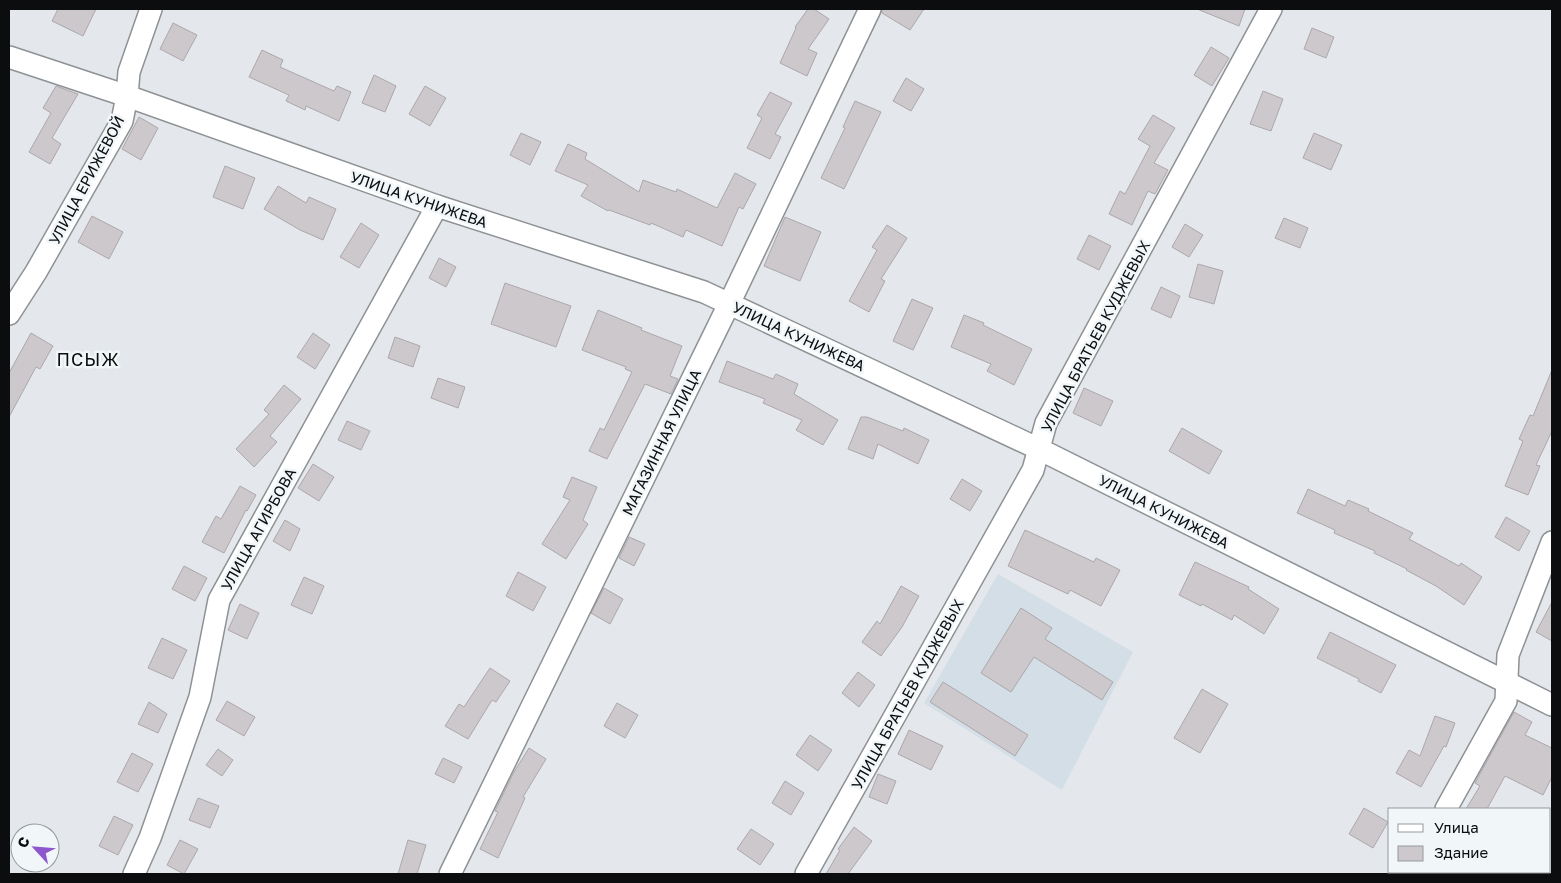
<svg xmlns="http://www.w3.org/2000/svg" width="1561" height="883" font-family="'Golos Text',sans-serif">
<rect width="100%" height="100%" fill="#e4e8ec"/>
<!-- built -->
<path fill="#d3dee7" d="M998,574l135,78 -71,138 -138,-87z"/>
<!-- building -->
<g fill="#cdc8cc" stroke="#aca7ab">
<path d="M58,9h38l-13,27 -31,-15z"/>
<path d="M808,9h6l15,10 -21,30 9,4 -10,23 -27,-13 16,-35 -1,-1z"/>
<path d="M882,9h42l-14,21 -28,-17z"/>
<path d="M1197,9h48l-6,17z"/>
<path d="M173,23l24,12 -14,26 -23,-12z"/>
<path d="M1312,28l22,9 -8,21 -22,-9z"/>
<path d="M1211,47l18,11 -17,28 -18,-11z"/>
<path d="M262,50l21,10 -3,7 54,24 3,-5 14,6 -12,29 -33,-15 -1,4 -19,-9 3,-6 -40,-18z"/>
<path d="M374,75l22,11 -11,26 -23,-9z"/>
<path d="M906,78l18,11 -13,22 -18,-10z"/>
<path d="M56,86l22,8 -26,44 9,6 -11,20 -21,-12 22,-39 -8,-5z"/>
<path d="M425,86l21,12 -16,28 -21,-12z"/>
<path d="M1263,91l20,8 -12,32 -21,-7z"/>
<path d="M770,92l22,11 -17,31 6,3 -11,22 -23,-11 15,-30 -5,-3z"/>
<path d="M855,101l26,11 -37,77 -23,-11 24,-50 -2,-1z"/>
<path d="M1153,115l22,13 -21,35 14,7 -13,24 -7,-3 -16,34 -23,-11 11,-23 5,3 25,-48 -12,-7z"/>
<path d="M139,117l19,11 -17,32 -19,-11z"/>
<path d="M521,133l20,9 -11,23 -20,-10z"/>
<path d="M1314,133l28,12 -11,25 -28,-12z"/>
<path d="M568,144l19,9 -2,6 54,33 4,-12 33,12 1,-3 40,19 18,-35 21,11 -13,25 -4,-2 -17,39 -36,-16 -3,7 -32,-14 -1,2 -41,-15 -1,1 -27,-15 7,-11 -33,-14z"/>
<path d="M225,166l30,12 -12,31 -30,-12z"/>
<path d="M278,186l28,17 3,-6 27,12 -13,31 -23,-10 -36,-21z"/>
<path d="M92,216l31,16 -14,27 -31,-17z"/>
<path d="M785,217l36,15 -21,49 -36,-15z"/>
<path d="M1284,218l24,10 -8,20 -25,-10z"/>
<path d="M361,223l18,12 -20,33 -19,-11z"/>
<path d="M1185,224l18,11 -14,22 -17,-10z"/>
<path d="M887,225l20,13 -26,41 4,2 -16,31 -20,-11 28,-51 -5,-3z"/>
<path d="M1089,235l22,11 -12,24 -22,-11z"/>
<path d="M439,258l17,9 -10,20 -17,-9z"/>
<path d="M1198,264l25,7 -9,33 -25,-7z"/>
<path d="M505,283l66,23 -15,41 -65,-23z"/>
<path d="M1161,287l19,9 -9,22 -20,-9z"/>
<path d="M912,299l21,9 -20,42 -20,-9z"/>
<path d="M598,310l44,18 -1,2 41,16 -12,30 8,3 -7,15 -26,-10 -38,75 -18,-8 11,-23 4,2 28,-58 -7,-3 1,-2 -44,-17z"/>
<path d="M964,315l20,8 -1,2 49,24 -18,36 -27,-14 4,-7 -40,-17z"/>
<path d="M31,333l22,13 -13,23 -4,-2 -27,50v-44z"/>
<path d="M313,333l17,12 -15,24 -18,-12z"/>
<path d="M395,337l25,9 -7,21 -25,-9z"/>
<path d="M727,361l46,18 3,-5 22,10 -4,10 44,26 -15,25 -27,-15 6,-10 -39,-17 2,-4 -46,-17z"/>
<path d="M1552,370v61l-16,34 4,1 -12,29 -23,-9 18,-45 -4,-2 11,-24 3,1z"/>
<path d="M438,378l27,9 -7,21 -27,-10z"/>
<path d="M284,385l17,14 -31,37 7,6 -23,25 -18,-18 33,-35 -5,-4z"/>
<path d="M1084,388l29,13 -12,25 -28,-13z"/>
<path d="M861,417h6l36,14 1,-3 25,12 -11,24 -40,-20 -5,15 -25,-10z"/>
<path d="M347,421l23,10 -9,19 -23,-10z"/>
<path d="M1182,428l40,23 -13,23 -40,-23z"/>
<path d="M313,464l21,13 -15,24 -21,-13z"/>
<path d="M572,477l25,10 -14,33 5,4 -22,35 -24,-15 28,-44 -7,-3z"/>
<path d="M962,479l20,12 -12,20 -20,-12z"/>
<path d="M240,486l16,9 -9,16 -1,-1 -22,43 -22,-11 14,-26 5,3z"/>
<path d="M1308,489l37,17 3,-6 21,9 -1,2 45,22 -4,6 50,27 2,-3 21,14 -18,28 -28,-19 -30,-16 1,-1 -33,-16 1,-2 -41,-18 1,-3 -38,-17z"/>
<path d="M1506,517l24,14 -11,20 -24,-14z"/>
<path d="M285,520l15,9 -10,22 -17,-10z"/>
<path d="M1025,530l69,32 2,-4 24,12 -19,36 -31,-16 -2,4 -60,-28z"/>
<path d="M629,537l16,7 -11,22 -15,-8z"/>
<path d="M1195,562l54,25 -1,2 31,20 -15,25 -30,-19 -2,5 -30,-16 -1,2 -22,-11z"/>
<path d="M184,566l23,12 -12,23 -23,-12z"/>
<path d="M518,572l28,15 -13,24 -27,-15z"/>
<path d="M304,577l20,9 -12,28 -21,-9z"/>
<path d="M901,586l18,10 -17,31 -21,29 -19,-14 15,-21 3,3z"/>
<path d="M604,588l19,11 -13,25 -19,-11z"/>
<path d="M1552,602v39l-16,-9z"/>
<path d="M240,604l19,9 -12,26 -19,-9z"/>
<path d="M1021,608l31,20 -7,11 68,43 -11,18 -68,-43 -23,35 -30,-19z"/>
<path d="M1330,632l66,33 -15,28 -23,-12 1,-2 -42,-21z"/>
<path d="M162,638l25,12 -14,29 -25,-11z"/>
<path d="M490,668l20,13 -14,21 -4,-2 -24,39 -23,-13 14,-22 5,3z"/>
<path d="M858,672l17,13 -16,22 -17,-14z"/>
<path d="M943,682l85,53 -13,21 -85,-54z"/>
<path d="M1202,689l26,15 -28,49 -26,-15z"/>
<path d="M227,701l28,16 -11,19 -28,-16z"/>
<path d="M149,702l18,12 -9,19 -20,-9z"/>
<path d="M617,703l21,12 -13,23 -21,-12z"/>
<path d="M1514,712l18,10 -7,13 27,13v29l-9,18 -38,-19 -18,33h-21l14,-23 -5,-3z"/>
<path d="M1435,716l20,7 -9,24 -2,-1 -23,41 -25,-14 13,-23 11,6z"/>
<path d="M909,730l34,16 -12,24 -33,-16z"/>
<path d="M810,735l22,15 -14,21 -22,-16z"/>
<path d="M529,748l17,11 -23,38 2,1 -27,60 -18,-9 18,-37 -3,-1 19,-39z"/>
<path d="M218,749l15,11 -11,16 -16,-11z"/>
<path d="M132,753l21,11 -15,28 -21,-10z"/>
<path d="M443,758l19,9 -8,16 -19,-9z"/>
<path d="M878,774l18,7 -9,23 -18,-7z"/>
<path d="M785,781l19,12 -13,22 -19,-12z"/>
<path d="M198,798l21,8 -9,22 -21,-8z"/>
<path d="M1364,808l24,14 -15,26 -24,-14z"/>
<path d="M114,816l19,9 -15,30 -19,-9z"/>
<path d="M854,827l18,14 -24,33h-22l14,-24 -2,-1z"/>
<path d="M751,829l23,15 -14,21 -23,-16z"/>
<path d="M180,840l18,9 -14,25 -17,-9z"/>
<path d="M408,840l18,5 -9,29h-19z"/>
</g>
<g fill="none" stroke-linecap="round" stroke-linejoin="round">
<!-- minor casing -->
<g stroke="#8e9295" stroke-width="24">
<g id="minor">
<path d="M9,57l118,39 310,110 267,86 335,157 513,256"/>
<path d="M9,314l27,-42 86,-151 5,-25 2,-24 22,-63"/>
<path d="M1446,809l60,-108 2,-46 44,-113"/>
<path d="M134,874l16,-36 50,-141 19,-97 218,-394"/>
<path d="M450,874l279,-570 141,-295"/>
<path d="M806,874l227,-404 13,-47 225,-414"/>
<path d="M1411,874l1,-2"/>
</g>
</g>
<!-- minor -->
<use href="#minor" stroke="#fff" stroke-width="21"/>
</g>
<g text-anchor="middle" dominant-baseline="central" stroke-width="5" stroke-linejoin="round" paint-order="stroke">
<!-- street labels -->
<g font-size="15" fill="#0b0d0e" stroke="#f1f6f9">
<text transform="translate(86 180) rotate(-62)">УЛИЦА ЕРИЖЕВОЙ</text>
<text transform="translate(419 199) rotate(19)">УЛИЦА КУНИЖЕВА</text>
<text transform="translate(799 336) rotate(25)">УЛИЦА КУНИЖЕВА</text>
<text transform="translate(1095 336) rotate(-62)">УЛИЦА БРАТЬЕВ КУДЖЕВЫХ</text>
<text transform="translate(661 442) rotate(-64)">МАГАЗИННАЯ УЛИЦА</text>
<text transform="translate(1164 511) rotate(27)">УЛИЦА КУНИЖЕВА</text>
<text transform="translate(258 529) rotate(-61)">УЛИЦА АГИРБОВА</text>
<text transform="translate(907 694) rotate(-61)">УЛИЦА БРАТЬЕВ КУДЖЕВЫХ</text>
</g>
<!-- quarter labels -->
<g font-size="18" letter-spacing="1" fill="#0b0d0e" stroke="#f1f6f9">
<text x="88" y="359">ПСЫЖ</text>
</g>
</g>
<!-- border -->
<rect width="1561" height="883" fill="none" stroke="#0b0d0e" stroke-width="20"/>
<!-- legend -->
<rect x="1388" y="808" width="162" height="65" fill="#f1f6f9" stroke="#95999b"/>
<rect x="1398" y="824" width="25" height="8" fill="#ffffff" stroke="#95999b"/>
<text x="1434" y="833" font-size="15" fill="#0b0d0e">Улица</text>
<rect x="1398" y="846" width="25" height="15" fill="#cdc8cc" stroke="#95999b"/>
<text x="1434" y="858" font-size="15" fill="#0b0d0e">Здание</text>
<!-- north arrow -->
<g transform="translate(35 848) rotate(296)"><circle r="24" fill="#f1f6f9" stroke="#95999b"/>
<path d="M0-4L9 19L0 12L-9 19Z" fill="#8c57cf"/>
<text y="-8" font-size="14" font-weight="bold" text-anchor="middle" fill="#0b0d0e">С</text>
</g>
</svg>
